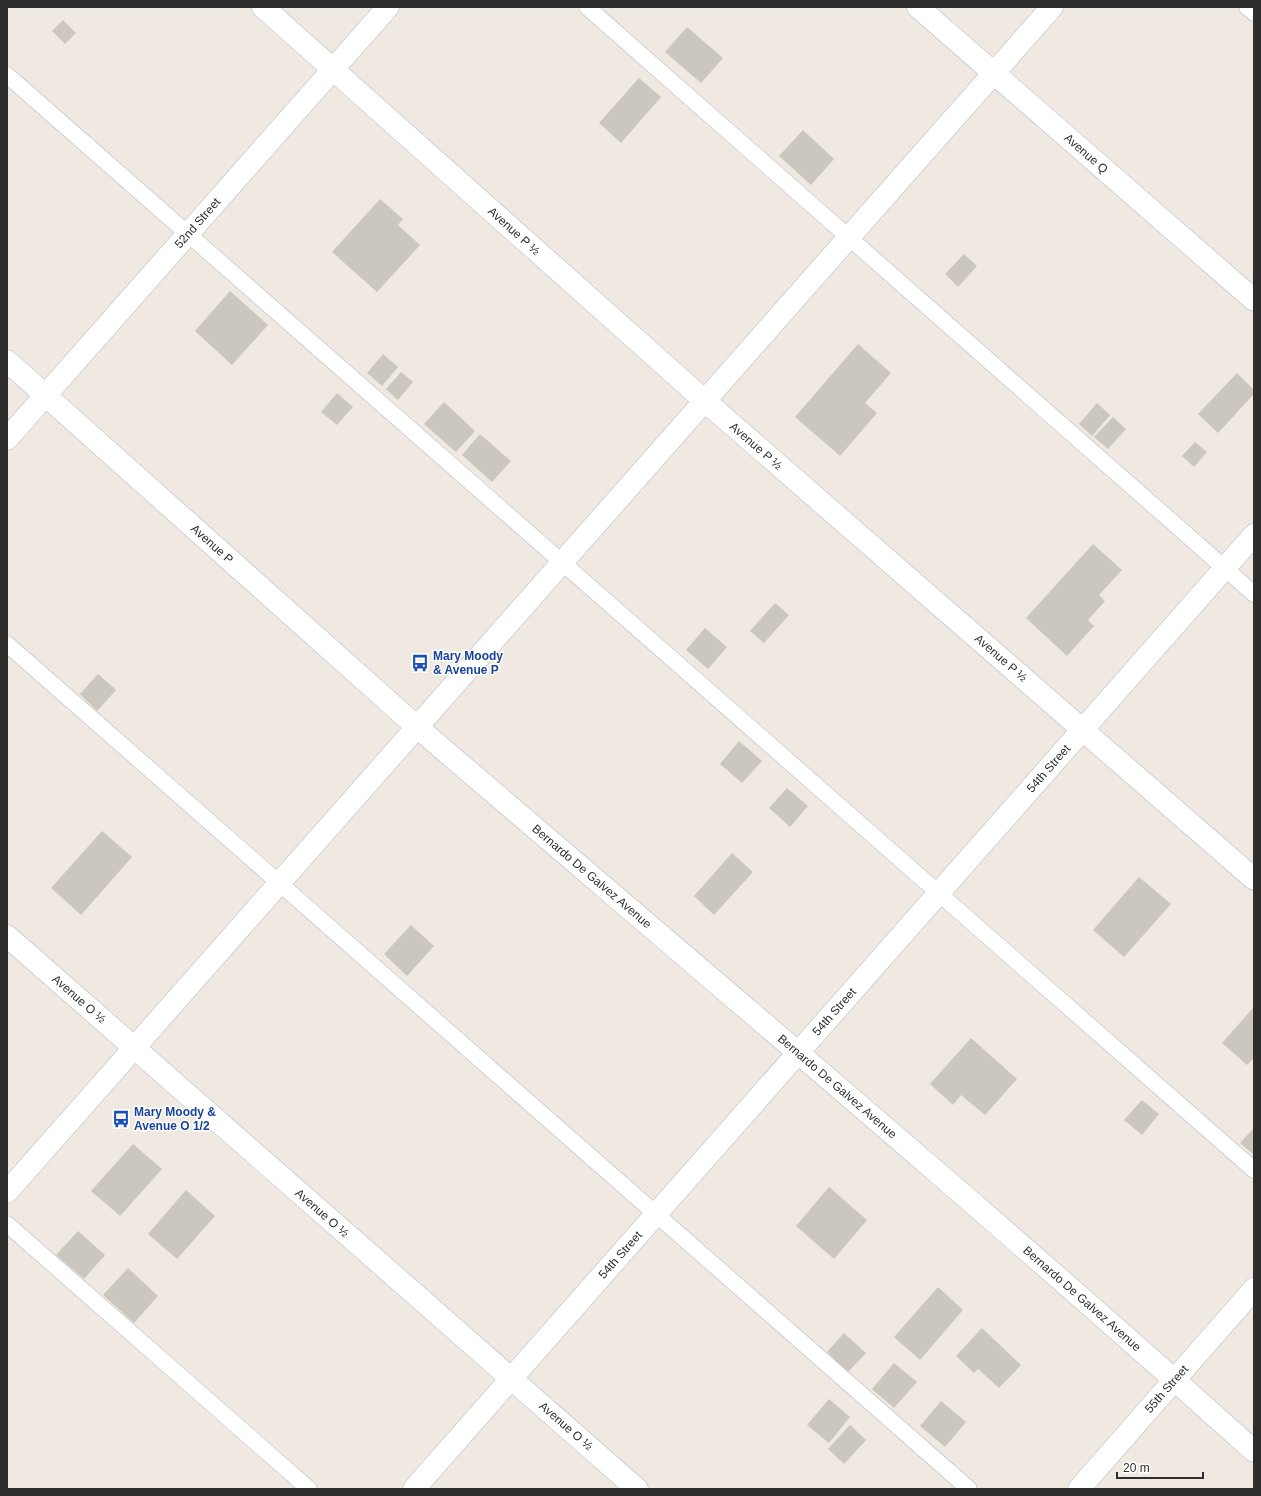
<svg xmlns="http://www.w3.org/2000/svg" width="1261" height="1496" font-family="Arial,sans-serif">
<rect width="100%" height="100%" fill="#efe9e1"/>
<!-- building -->
<g fill="#cbc7bf">
<path d="M63,20l13,13 -11,11 -13,-13z"/>
<path d="M687,27l36,31 -22,25 -36,-31z"/>
<path d="M639,78l22,19 -40,46 -22,-20z"/>
<path d="M803,130l31,29 -23,26 -32,-29z"/>
<path d="M380,199l23,20 -5,6 22,20 -43,47 -45,-40z"/>
<path d="M964,254l13,12 -19,21 -13,-13z"/>
<path d="M230,291l38,34 -36,40 -37,-34z"/>
<path d="M858,344l33,29 -26,30 12,10 -37,43 -45,-39z"/>
<path d="M383,354l15,13 -16,19 -15,-13z"/>
<path d="M401,372l12,10 -15,18 -12,-11z"/>
<path d="M1237,373l17,17v4l-36,39 -20,-19z"/>
<path d="M337,393l16,14 -16,18 -16,-13z"/>
<path d="M444,402l31,29 -19,21 -32,-28z"/>
<path d="M1097,403l13,12 -18,21 -13,-12z"/>
<path d="M1113,417l13,12 -18,20 -14,-12z"/>
<path d="M480,434l31,27 -19,21 -30,-27z"/>
<path d="M1195,442l12,10 -13,15 -12,-11z"/>
<path d="M1093,544l29,26 -23,25 6,6 -17,19 6,6 -27,30 -41,-38z"/>
<path d="M775,603l14,12 -25,28 -14,-12z"/>
<path d="M705,628l22,19 -19,22 -22,-19z"/>
<path d="M98,674l18,16 -19,21 -17,-17z"/>
<path d="M739,741l23,20 -20,22 -22,-19z"/>
<path d="M787,788l21,18 -18,21 -21,-19z"/>
<path d="M102,831l30,26 -51,58 -30,-27z"/>
<path d="M732,853l21,19 -39,43 -20,-19z"/>
<path d="M1139,877l32,27 -47,53 -31,-27z"/>
<path d="M411,925l23,21 -27,30 -23,-22z"/>
<path d="M1254,1007v51l-7,7 -25,-22z"/>
<path d="M971,1038l46,41 -32,36 -24,-20 -8,10 -23,-21z"/>
<path d="M1142,1100l17,14 -17,21 -18,-15z"/>
<path d="M1254,1128v27l-14,-12z"/>
<path d="M133,1144l29,25 -42,47 -29,-25z"/>
<path d="M829,1187l38,33 -33,39 -38,-33z"/>
<path d="M186,1190l29,26 -38,43 -29,-25z"/>
<path d="M78,1231l27,24 -21,24 -28,-24z"/>
<path d="M128,1268l30,28 -24,27 -31,-28z"/>
<path d="M938,1287l25,23 -43,50 -26,-23z"/>
<path d="M982,1328l39,37 -22,23 -21,-19 -4,4 -18,-17z"/>
<path d="M844,1333l22,20 -18,19 -21,-20z"/>
<path d="M894,1363l23,19 -23,26 -22,-19z"/>
<path d="M829,1399l21,18 -21,26 -22,-18z"/>
<path d="M941,1401l25,21 -21,25 -25,-21z"/>
<path d="M850,1425l16,15 -22,24 -16,-15z"/>
</g>
<g fill="none" stroke-linecap="round" stroke-linejoin="round">
<!-- service casing -->
<g stroke="#b4b7c1" stroke-width="17">
<g id="service">
<path d="M587,7l667,587"/>
<path d="M1247,7l7,6"/>
<path d="M7,75l1247,1095"/>
<path d="M7,644l962,845"/>
<path d="M7,1224l302,265"/>
</g>
</g>
<!-- minor casing -->
<g stroke="#b4b7c1" stroke-width="23">
<g id="minor">
<path d="M263,7l442,394 549,478"/>
<path id="s1" d="M7,439l381,-432"/>
<path id="s2" d="M417,727c280,240 563,478 837,724"/>
<path d="M7,936l630,553"/>
<path id="s3" d="M414,1489l840,-954"/>
<path id="s4" d="M1079,1489l175,-200"/>
</g>
</g>
<!-- tertiary casing -->
<g stroke="#b4b7c1" stroke-width="23">
<g id="tertiary">
<path id="s5" d="M918,7l336,293"/>
</g>
</g>
<!-- secondary casing -->
<g stroke="#b4b7c1" stroke-width="23">
<g id="secondary">
<path id="s6" d="M7,361l410,366"/>
<path d="M7,1192l1045,-1185"/>
</g>
</g>
<!-- service -->
<use href="#service" stroke="#fff" stroke-width="16"/>
<!-- minor -->
<use href="#minor" stroke="#fff" stroke-width="22"/>
<!-- tertiary -->
<use href="#tertiary" stroke="#fff" stroke-width="22"/>
<!-- secondary -->
<use href="#secondary" stroke="#fff" stroke-width="22"/>
</g>
<!-- icons -->
<defs>
<g id="bus-bare" transform="scale(1.38)"><path d="M-5-6H5V4H4V6H2V4H-2V6H-4V4H-5ZM-3.5-4V0h7V-4ZM-3.5 1.2v1.5H-2V1.2ZM2 1.2v1.5H3.5V1.2Z" fill="#1a4fb4" stroke="#fff" stroke-width="2.5" paint-order="stroke"/></g>
</defs>
<g fill-rule="evenodd">
<use href="#bus-bare" x="420" y="663"/>
<use href="#bus-bare" x="121" y="1119"/>
</g>
<g text-anchor="middle" dominant-baseline="central" stroke-width="3" stroke-linejoin="round" paint-order="stroke">
<!-- street labels -->
<g font-size="12" fill="#2e2e2e" stroke="#fff">
<text stroke="none"><textPath href="#s5" startOffset="223">Avenue Q</textPath></text>
<text stroke="none"><textPath href="#s1" startOffset="288">52nd Street</textPath></text>
<text transform="translate(514 231) rotate(42)">Avenue P ½</text>
<text transform="translate(756 446) rotate(41)">Avenue P ½</text>
<text stroke="none"><textPath href="#s6" startOffset="275">Avenue P</textPath></text>
<text transform="translate(1001 658) rotate(41)">Avenue P ½</text>
<text stroke="none"><textPath href="#s3" startOffset="960">54th Street</textPath></text>
<text stroke="none"><textPath href="#s2" startOffset="230">Bernardo De Galvez Avenue</textPath></text>
<text transform="translate(79 999) rotate(41)">Avenue O ½</text>
<text stroke="none"><textPath href="#s3" startOffset="636">54th Street</textPath></text>
<text stroke="none"><textPath href="#s2" startOffset="553">Bernardo De Galvez Avenue</textPath></text>
<text transform="translate(322 1213) rotate(41)">Avenue O ½</text>
<text stroke="none"><textPath href="#s3" startOffset="312">54th Street</textPath></text>
<text stroke="none"><textPath href="#s2" startOffset="877">Bernardo De Galvez Avenue</textPath></text>
<text stroke="none"><textPath href="#s4" startOffset="133">55th Street</textPath></text>
<text transform="translate(566 1426) rotate(41)">Avenue O ½</text>
</g>
<!-- transit labels -->
<g font-size="12" font-weight="bold" fill="#164399" stroke="#fff" text-anchor="start">
<text x="433" y="656">Mary Moody<tspan x="433" dy="14">&amp; Avenue P</tspan></text>
<text x="134" y="1112">Mary Moody &amp;<tspan x="134" dy="14">Avenue O 1/2</tspan></text>
</g>
</g>
<!-- border -->
<rect width="1261" height="1496" fill="none" stroke="#2e2e2e" stroke-width="16"/>
<!-- scale -->
<path d="M1117 1472v6h86v-6" fill="none" stroke="#2e2e2e" stroke-width="2"/>
<text x="1123" y="1472" font-size="12" fill="#2e2e2e" stroke="#ffffff" stroke-width="3" paint-order="stroke">20 m</text>
</svg>
